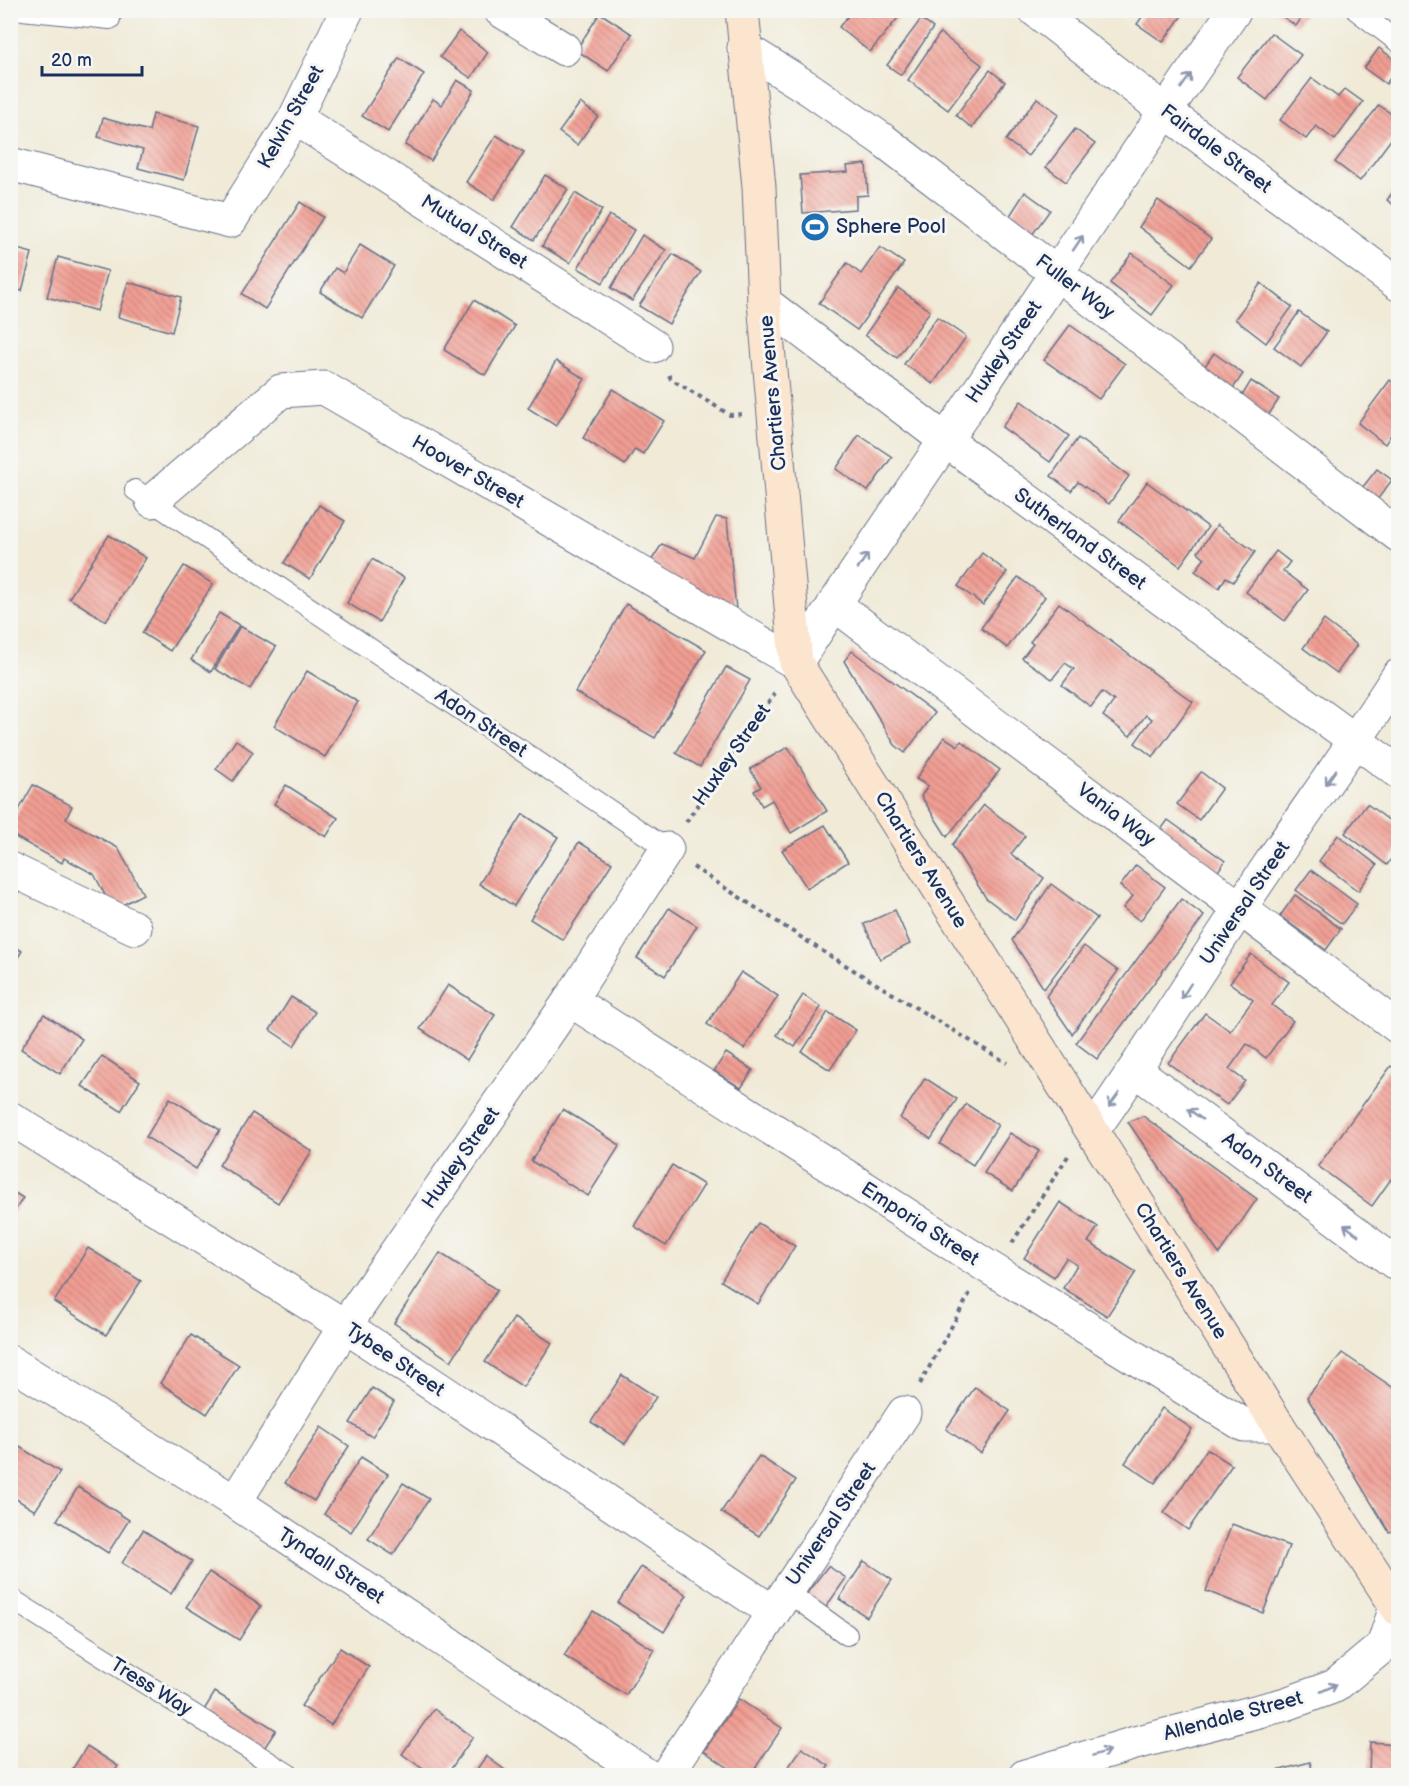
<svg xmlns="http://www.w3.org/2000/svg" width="1409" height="1786" font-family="'Balsamiq Sans',sans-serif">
<defs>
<pattern id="building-back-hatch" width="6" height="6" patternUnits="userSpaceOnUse" patternTransform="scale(1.5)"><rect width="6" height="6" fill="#f29e93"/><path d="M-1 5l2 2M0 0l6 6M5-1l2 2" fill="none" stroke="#c3817b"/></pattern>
</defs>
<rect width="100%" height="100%" fill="#f6f6f2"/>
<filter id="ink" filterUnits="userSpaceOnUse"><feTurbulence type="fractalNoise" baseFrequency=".0167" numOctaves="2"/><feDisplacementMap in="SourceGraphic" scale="12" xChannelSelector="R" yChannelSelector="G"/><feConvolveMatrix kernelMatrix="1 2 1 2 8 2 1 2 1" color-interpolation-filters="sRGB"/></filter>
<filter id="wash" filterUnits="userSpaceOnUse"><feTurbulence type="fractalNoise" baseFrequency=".008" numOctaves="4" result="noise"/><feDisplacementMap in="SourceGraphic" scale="24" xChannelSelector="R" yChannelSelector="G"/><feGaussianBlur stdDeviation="1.35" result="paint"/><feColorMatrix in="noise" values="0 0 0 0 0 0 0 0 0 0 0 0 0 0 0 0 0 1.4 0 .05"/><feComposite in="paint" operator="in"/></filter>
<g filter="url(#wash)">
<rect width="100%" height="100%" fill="#f0ead7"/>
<g id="blocks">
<!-- building -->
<g fill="url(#building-back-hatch)">
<path d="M853,10h46l3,3 -32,39 -31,-25z"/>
<path d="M1147,10h39l-23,32 -26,-18z"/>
<path d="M1274,10h33l-11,16z"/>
<path d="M600,13l32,21 -24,37 -32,-21z"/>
<path d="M921,19l12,9 -32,47 -14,-10z"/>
<path d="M459,31l29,21 -17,26 -31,-21z"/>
<path d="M940,33l42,32 -34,45 -40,-30z"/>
<path d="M1271,33l30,22 -34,45 -30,-23z"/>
<path d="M1379,48l19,14v5l-12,17 -22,-16z"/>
<path d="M399,58l25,16 -36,58 -26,-16z"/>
<path d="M990,70l15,12 -33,46 -16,-13z"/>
<path d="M1312,78l26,19 7,-8 18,13 -28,38 -19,-14 -10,13 -26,-19z"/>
<path d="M457,80l17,10 -43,71 -26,-16 28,-46 9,6z"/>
<path d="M1037,98l22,16 -31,42 -22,-16z"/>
<path d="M580,103l18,13 -21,29 -18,-13z"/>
<path d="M1379,105l19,14v11l-38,51 -25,-19z"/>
<path d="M153,114l46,12 -15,54 -46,-12 5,-18 -45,-13 5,-19 46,13z"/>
<path d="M1075,129l20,15 -29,38 -20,-15z"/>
<path d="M496,135l28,17 -30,48 -28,-18z"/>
<path d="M866,164l2,31 -12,1v13l-53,4 -3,-38 48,-3 -1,-6z"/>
<path d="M545,175l23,14 -34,51 -21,-13z"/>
<path d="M1398,185v23l-11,-8z"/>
<path d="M1025,192l25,18 -18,25 -23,-18z"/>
<path d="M575,193l27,17 -32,53 -28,-17z"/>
<path d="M1158,200l53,39 -20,27 -52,-39z"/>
<path d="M300,202l23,15 -58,92 -23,-15z"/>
<path d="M609,215l25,15 -31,53 -25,-15z"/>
<path d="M642,235l24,15 -34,51 -21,-13z"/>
<path d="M360,245l34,21 -32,52 -42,-26 15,-24 8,5z"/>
<path d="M10,247l22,6 -10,38 -12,-3z"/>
<path d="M880,247l24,16 -47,67 -38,-27 28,-40 14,11z"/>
<path d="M1132,253l42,32 -22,30 -42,-32z"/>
<path d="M673,254l28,18 -32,52 -30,-18z"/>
<path d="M58,257l50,14 -11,40 -50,-14z"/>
<path d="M128,282l53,15 -9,35 -54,-15z"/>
<path d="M1261,283l31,24 -26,36 -31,-24z"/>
<path d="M898,288l32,23 -33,47 -32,-23z"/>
<path d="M474,300l41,26 -30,49 -41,-25z"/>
<path d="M1299,312l28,20 -26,35 -27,-20z"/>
<path d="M937,317l29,20 -33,47 -29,-20z"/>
<path d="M1070,325l55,39 -26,35 -55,-39z"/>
<path d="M1214,353l29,21 -16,23 -29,-21z"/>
<path d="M556,361l29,18 -29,47 -28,-18z"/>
<path d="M1390,380l8,6v38l-13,20 -27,-21z"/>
<path d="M1251,381l28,18 -15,23 -27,-18z"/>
<path d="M613,389l51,32 -21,33 -8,-5 -10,16 -42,-27z"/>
<path d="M1021,401l48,35 -19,26 -48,-35z"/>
<path d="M859,435l33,22 -24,34 -32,-22z"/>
<path d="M1078,438l51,38 -20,28 -31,-22 -7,9 -20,-15z"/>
<path d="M1377,469l15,11 -15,20 -15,-12z"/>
<path d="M1147,482l61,45 -28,39 -61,-45z"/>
<path d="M319,505l26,16 -35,58 -26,-16z"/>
<path d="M716,517l11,2 10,100 -88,-55 13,-20 33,14z"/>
<path d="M1217,525l38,27 -22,30 -7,-5 -7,11 -24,-17 10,-13 -7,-6z"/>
<path d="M109,535l37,23 -40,63 -37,-23z"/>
<path d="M1276,551l14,11 -7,9 25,19 -23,31 -39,-29z"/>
<path d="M982,553l25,19 -24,33 -25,-19z"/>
<path d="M372,559l32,19 -25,44 -32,-19z"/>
<path d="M184,566l29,18 -43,67 -28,-18z"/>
<path d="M1018,577l27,20 -38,51 -26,-20z"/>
<path d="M1059,603l134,99 -40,55 -18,-14 17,-24 -6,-4 -16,21 -27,-20 11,-15 -12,-9 -11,15 -29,-22 12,-16 -9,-6 -13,16 -30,-21 11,-14 -3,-2z"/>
<path d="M626,604l80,46 -51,88 -80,-46z"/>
<path d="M219,613l20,12 -28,47 -20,-12z"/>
<path d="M1324,620l33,25 -20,28 -34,-25z"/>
<path d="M240,626l36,21 -26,42 -35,-20z"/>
<path d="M852,651l83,62 -30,40 -10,-8 -51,-84z"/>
<path d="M726,667l24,13 -50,87 -24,-14z"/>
<path d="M307,671l51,31 -33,55 -51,-31z"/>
<path d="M944,737l14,9 3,-5 39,29 -53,67 -26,-41 7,-10 -12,-7z"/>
<path d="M236,740l17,12 -20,29 -17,-12z"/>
<path d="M788,747l39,64 -36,22 -19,-33 -10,6 -8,-15 7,-4 -11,-18z"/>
<path d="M1201,772l21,16 -23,32 -22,-16z"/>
<path d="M33,785l39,21 -6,13 52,29 25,46 -30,16 -19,-36 -30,-16 -2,5 -52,-29v-8z"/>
<path d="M286,785l52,33 -12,19 -52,-33z"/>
<path d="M1367,804l31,23v22l-11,16 -42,-32z"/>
<path d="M984,805l41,31 -14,18 33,24 -29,42 -29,-22 -34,-53z"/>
<path d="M523,814l35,23 -44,69 -35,-22z"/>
<path d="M1168,820l57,41 -11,16 -57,-42z"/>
<path d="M825,825l23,37 -41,26 -25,-38z"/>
<path d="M1338,835l39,30 -19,26 -39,-30z"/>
<path d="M579,842l33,21 -49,77 -33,-21z"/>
<path d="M1136,865l29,22 -25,34 -17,-13 10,-12 -13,-10z"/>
<path d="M1311,870l46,34 -15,20 -46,-34z"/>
<path d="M1051,884l46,34 -53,71 -32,-49z"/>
<path d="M1295,895l46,34 -15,21 -46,-34z"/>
<path d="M1181,899l23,17 -107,143 -21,-16z"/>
<path d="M669,908l28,18 -32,50 -28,-18z"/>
<path d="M895,910l15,34 -30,15 -16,-35z"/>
<path d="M10,944l12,7 -12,19z"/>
<path d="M1084,946l34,25 -46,63 -26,-38z"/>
<path d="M1251,954l38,28 -17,23 21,16 -27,37 -19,-14 -18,25 16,12 -18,24 -59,-42 37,-50 25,18 23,-31 -23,-17z"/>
<path d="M741,972l37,24 -34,53 -37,-25z"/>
<path d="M448,985l47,30 -28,45 -47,-31z"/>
<path d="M803,995l18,12 -26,40 -18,-12z"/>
<path d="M291,997l24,15 -21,34 -24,-16z"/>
<path d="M828,1012l28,18 -26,40 -28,-18z"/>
<path d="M44,1014l38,25 -22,35 -39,-25z"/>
<path d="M726,1053l27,17 -12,18 -27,-17z"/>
<path d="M102,1056l38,25 -19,30 -39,-25z"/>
<path d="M1391,1066l7,5v114l-7,-6 -19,27 -54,-40z"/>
<path d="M925,1078l32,21 -26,40 -31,-21z"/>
<path d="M170,1098l50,32 -24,39 -50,-32z"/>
<path d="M966,1104l32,21 -25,40 -33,-21z"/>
<path d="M563,1109l57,36 -32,51 -57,-35z"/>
<path d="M252,1113l60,38 -34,52 -59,-38z"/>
<path d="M1143,1116l114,83 -38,55 -91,-132z"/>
<path d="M1010,1133l29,18 -26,40 -29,-18z"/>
<path d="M672,1165l32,20 -38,61 -32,-20z"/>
<path d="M10,1190l13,8 -13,20z"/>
<path d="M1060,1202l38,25 -10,15 48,30 -29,44 -44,-28 14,-23 -11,-7 -12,19 -30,-19z"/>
<path d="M758,1223l37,23 -37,58 -37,-23z"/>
<path d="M88,1248l53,33 -35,54 -52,-33z"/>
<path d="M440,1253l57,37 -46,71 -57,-38z"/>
<path d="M514,1318l38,25 -29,44 -38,-25z"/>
<path d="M191,1335l48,30 -32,49 -47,-31z"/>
<path d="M1342,1353l56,38v139l-9,2 -82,-135z"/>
<path d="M622,1375l34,22 -31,47 -34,-22z"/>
<path d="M975,1387l35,24 -29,42 -35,-24z"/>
<path d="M372,1388l22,14 -22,35 -22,-14z"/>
<path d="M1162,1408l30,21 -37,54 -30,-20z"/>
<path d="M321,1427l28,19 -35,55 -29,-18z"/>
<path d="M10,1441l50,31 -25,39 -25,-16z"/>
<path d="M1207,1449l25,16 -44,65 -24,-17z"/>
<path d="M759,1456l37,24 -37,56 -38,-24z"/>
<path d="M361,1457l27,17 -37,58 -27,-18z"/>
<path d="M403,1483l26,16 -36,56 -25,-16z"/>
<path d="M78,1487l51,33 -21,33 -51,-33z"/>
<path d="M1232,1524l57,22 -26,67 -57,-22z"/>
<path d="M143,1530l49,31 -21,33 -49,-31z"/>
<path d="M864,1561l28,19 -25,37 -28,-18z"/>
<path d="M828,1566l18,12 -22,32 -20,-13z"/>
<path d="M641,1567l46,28 -23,37 -46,-29z"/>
<path d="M209,1572l52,34 -22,34 -53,-33z"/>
<path d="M593,1611l61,39 -28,45 -62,-39z"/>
<path d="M340,1648l29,19 -38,58 -30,-19z"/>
<path d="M215,1692l61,38 -15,23 -60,-38z"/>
<path d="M739,1699l43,29 -32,48h-10l-36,-25z"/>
<path d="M434,1709l39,28 -27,39h-13l-31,-22z"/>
<path d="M1370,1742l28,2v32h-29z"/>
<path d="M87,1746l31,20 -6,10h-44z"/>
<path d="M802,1748l27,18 -7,10h-40z"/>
<path d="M486,1756l27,20h-41z"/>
<path d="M1310,1762l4,14h-52v-1z"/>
</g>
</g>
</g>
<g filter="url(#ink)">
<use href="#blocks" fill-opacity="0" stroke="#667088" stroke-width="1.5"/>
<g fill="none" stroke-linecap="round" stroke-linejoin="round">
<!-- lane casing -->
<g stroke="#667088" stroke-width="22">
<g id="lane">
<path d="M22,10l88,9"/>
<path d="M1356,10l42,32"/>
<path d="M135,490l532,359"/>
<path d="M786,1591l61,44"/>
<path d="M10,1598l281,178"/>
</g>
</g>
<!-- street casing -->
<g stroke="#667088" stroke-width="35">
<g id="street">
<path d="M500,10l64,39"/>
<path d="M1035,10l130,101 233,173"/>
<path d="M744,48l67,42 72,50 515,395"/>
<path d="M295,118l358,228"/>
<path d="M10,164l220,57 65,-103 52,-108"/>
<path d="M764,302l181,138 453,332"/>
<path d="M152,501l129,-110 43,-3 472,275c55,-86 113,-169 170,-253 89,-134 177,-268 269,-400"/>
<path d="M834,604l564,423"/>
<path d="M10,869l125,59"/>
<path d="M570,1000l415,265 259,160h34"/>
<path d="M1135,1070l263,195"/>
<path d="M10,1118l335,208 428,286"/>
<path d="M1093,1130c51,-72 97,-147 146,-220 52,-79 108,-155 159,-234"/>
<path d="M10,1362l225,140 413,274"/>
<path d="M235,1502l110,-176 225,-326 97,-151"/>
<path d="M666,1776l238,-363"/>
<path d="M1025,1776l110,-33 151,-39 49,-18 48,-40 15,-45"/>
</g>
</g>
<!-- secondary casing -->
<g stroke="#667088" stroke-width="35">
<path id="secondary" d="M742,10l17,177 5,115 32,361 482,762 120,184"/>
</g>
<!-- path -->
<g stroke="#667088" stroke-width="4" stroke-dasharray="4.5 4.5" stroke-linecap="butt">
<path d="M669,375l2,4 59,36 12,-1"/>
<path d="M686,822l89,-129"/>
<path d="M693,867l134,87 180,109"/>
<path d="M1012,1243l56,-87"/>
<path d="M920,1384l50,-91"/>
</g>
<!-- lane -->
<use href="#lane" stroke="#fff" stroke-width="20"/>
<!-- street -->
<use href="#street" stroke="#fff" stroke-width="33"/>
<!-- secondary -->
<use href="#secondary" stroke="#fce5cf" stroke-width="33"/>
</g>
<!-- one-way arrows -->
<defs><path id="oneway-shaft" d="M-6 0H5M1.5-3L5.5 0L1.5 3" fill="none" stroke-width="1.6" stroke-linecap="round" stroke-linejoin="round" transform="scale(1.5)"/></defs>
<g stroke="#8d97ae">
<use href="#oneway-shaft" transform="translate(1186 81) rotate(-55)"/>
<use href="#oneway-shaft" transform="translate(1078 243) rotate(-56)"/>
<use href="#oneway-shaft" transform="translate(863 561) rotate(-56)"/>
<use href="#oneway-shaft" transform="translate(1331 777) rotate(125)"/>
<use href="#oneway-shaft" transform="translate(1186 991) rotate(123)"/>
<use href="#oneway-shaft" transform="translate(1114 1100) rotate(126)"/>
<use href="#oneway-shaft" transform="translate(1195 1114) rotate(-144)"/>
<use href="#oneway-shaft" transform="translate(1351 1230) rotate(-144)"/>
<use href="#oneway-shaft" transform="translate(1329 1688) rotate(-24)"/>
<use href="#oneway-shaft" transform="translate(1101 1753) rotate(-17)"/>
</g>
</g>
<!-- icons -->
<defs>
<g id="stadium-disc" transform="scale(1.5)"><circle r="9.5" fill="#1f6fb2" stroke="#f6f6f2"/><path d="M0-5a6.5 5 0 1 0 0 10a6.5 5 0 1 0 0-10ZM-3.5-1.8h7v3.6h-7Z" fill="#fff"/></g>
</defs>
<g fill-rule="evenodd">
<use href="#stadium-disc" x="815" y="227"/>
</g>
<g text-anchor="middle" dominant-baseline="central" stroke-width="6" stroke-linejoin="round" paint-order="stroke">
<!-- street labels -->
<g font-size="20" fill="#1b2f5e" stroke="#f6f6f2">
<text transform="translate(291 117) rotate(-61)">Kelvin Street</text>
<text transform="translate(1216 149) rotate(37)">Fairdale Street</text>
<text transform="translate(474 232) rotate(32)">Mutual Street</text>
<text transform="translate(1075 287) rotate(37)">Fuller Way</text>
<text transform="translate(1004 352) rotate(-56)">Huxley Street</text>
<text transform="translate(773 393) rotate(-95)">Chartiers Avenue</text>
<text transform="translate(468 472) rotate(30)">Hoover Street</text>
<text transform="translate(1080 539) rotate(36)">Sutherland Street</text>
<text transform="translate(481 723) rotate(34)">Adon Street</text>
<text transform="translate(732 755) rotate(-55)">Huxley Street</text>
<text transform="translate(1116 815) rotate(37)">Vania Way</text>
<text transform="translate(921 860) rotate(58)">Chartiers Avenue</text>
<text transform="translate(1245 903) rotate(-56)">Universal Street</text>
<text transform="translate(461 1158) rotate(-55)">Huxley Street</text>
<text transform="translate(1267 1168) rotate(36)">Adon Street</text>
<text transform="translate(920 1224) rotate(33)">Emporia Street</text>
<text transform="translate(1181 1271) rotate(58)">Chartiers Avenue</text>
<text transform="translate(395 1360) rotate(34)">Tybee Street</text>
<text transform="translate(831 1524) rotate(-56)">Universal Street</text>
<text transform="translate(331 1566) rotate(33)">Tyndall Street</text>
<text transform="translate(151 1687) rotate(32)">Tress Way</text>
<text transform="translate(1233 1716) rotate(-15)">Allendale Street</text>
</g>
<!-- poi labels -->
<g font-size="20" fill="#1b2f5e" stroke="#f6f6f2" text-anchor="start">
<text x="836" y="227">Sphere Pool</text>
</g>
</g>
<!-- margin -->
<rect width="1409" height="1786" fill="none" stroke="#f6f6f2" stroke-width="36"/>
<!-- scale -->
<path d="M42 66v9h100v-9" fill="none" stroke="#1b2f5e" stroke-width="3"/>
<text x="51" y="66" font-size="18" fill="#1b2f5e" stroke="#f6f6f2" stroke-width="4.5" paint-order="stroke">20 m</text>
</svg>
